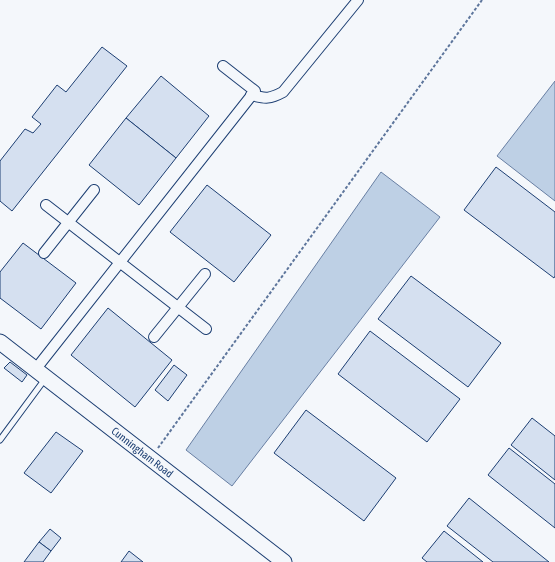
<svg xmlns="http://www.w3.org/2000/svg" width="555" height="562" font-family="'Asap Condensed',sans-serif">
<rect width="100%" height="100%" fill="#f4f7fb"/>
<!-- water -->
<g fill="#bed0e5" stroke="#687fa3">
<path d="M555,81v120l-58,-45z"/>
<path d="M381,172l59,45 -208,269 -46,-36z"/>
</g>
<!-- building -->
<g fill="#d5e0f0" stroke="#1d3f73">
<path d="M102,47l25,19 -115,145 -12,-10v-40l25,-32 8,4 8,-9 -9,-7 25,-32 9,7z"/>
<path d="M161,76l48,40 -33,42 -50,-40z"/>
<path d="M126,118l50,40 -37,47 -50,-40z"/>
<path d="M496,167l59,45v64l-1,2 -90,-68z"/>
<path d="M207,185l64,50 -37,47 -64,-50z"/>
<path d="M23,243l53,40 -35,46 -41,-31v-26z"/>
<path d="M411,276l90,67 -33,44 -90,-68z"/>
<path d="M108,308l64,52 -37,47 -64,-52z"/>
<path d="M370,331l90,68 -33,43 -89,-68z"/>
<path d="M10,362l17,13 -5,7 -18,-14z"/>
<path d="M174,365l13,10 -19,26 -13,-11z"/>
<path d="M306,410l90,68 -32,43 -90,-68z"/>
<path d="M532,418l23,18v44l-44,-35z"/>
<path d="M56,432l27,19 -32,42 -27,-20z"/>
<path d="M509,448l46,36v44l-67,-53z"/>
<path d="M469,498l80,64h-56l-46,-36z"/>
<path d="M50,529l11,9 -10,13 -12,-9z"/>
<path d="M444,531l39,31h-56l-5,-4z"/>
<path d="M39,542l12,9 -8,11h-19z"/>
<path d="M129,551l14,11h-22z"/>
</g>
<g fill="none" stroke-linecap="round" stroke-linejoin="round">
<!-- lane casing -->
<g stroke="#1d3f73" stroke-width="7">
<path id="lane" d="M0,440l45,-61"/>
</g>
<!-- street casing -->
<g stroke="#1d3f73" stroke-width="12">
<g id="street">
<path d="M251,95c15,4 19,4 32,-3l75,-92"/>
<path d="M46,205l160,124"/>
<path d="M44,253l50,-63"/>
<path d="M154,337l51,-63"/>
<path d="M35,370l220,-279 -32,-25"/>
</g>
</g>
<!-- secondary casing -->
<g stroke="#1d3f73" stroke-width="17">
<g id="secondary">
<path id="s1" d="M0,342l284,220"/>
</g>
</g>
<!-- path -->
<path stroke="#5e769c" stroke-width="2" stroke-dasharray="3 2" stroke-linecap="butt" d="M158,448l324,-448"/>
<!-- lane -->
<use href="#lane" stroke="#f4f7fb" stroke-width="5"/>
<!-- street -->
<use href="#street" stroke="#f4f7fb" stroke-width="10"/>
<!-- secondary -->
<use href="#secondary" stroke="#f4f7fb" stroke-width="15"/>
</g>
<g text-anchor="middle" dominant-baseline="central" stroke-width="3" stroke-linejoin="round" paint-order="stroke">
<!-- street labels -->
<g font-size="11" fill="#1d3f73" stroke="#f4f7fb">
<text stroke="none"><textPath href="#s1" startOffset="180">Cunningham Road</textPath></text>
</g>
</g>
</svg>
